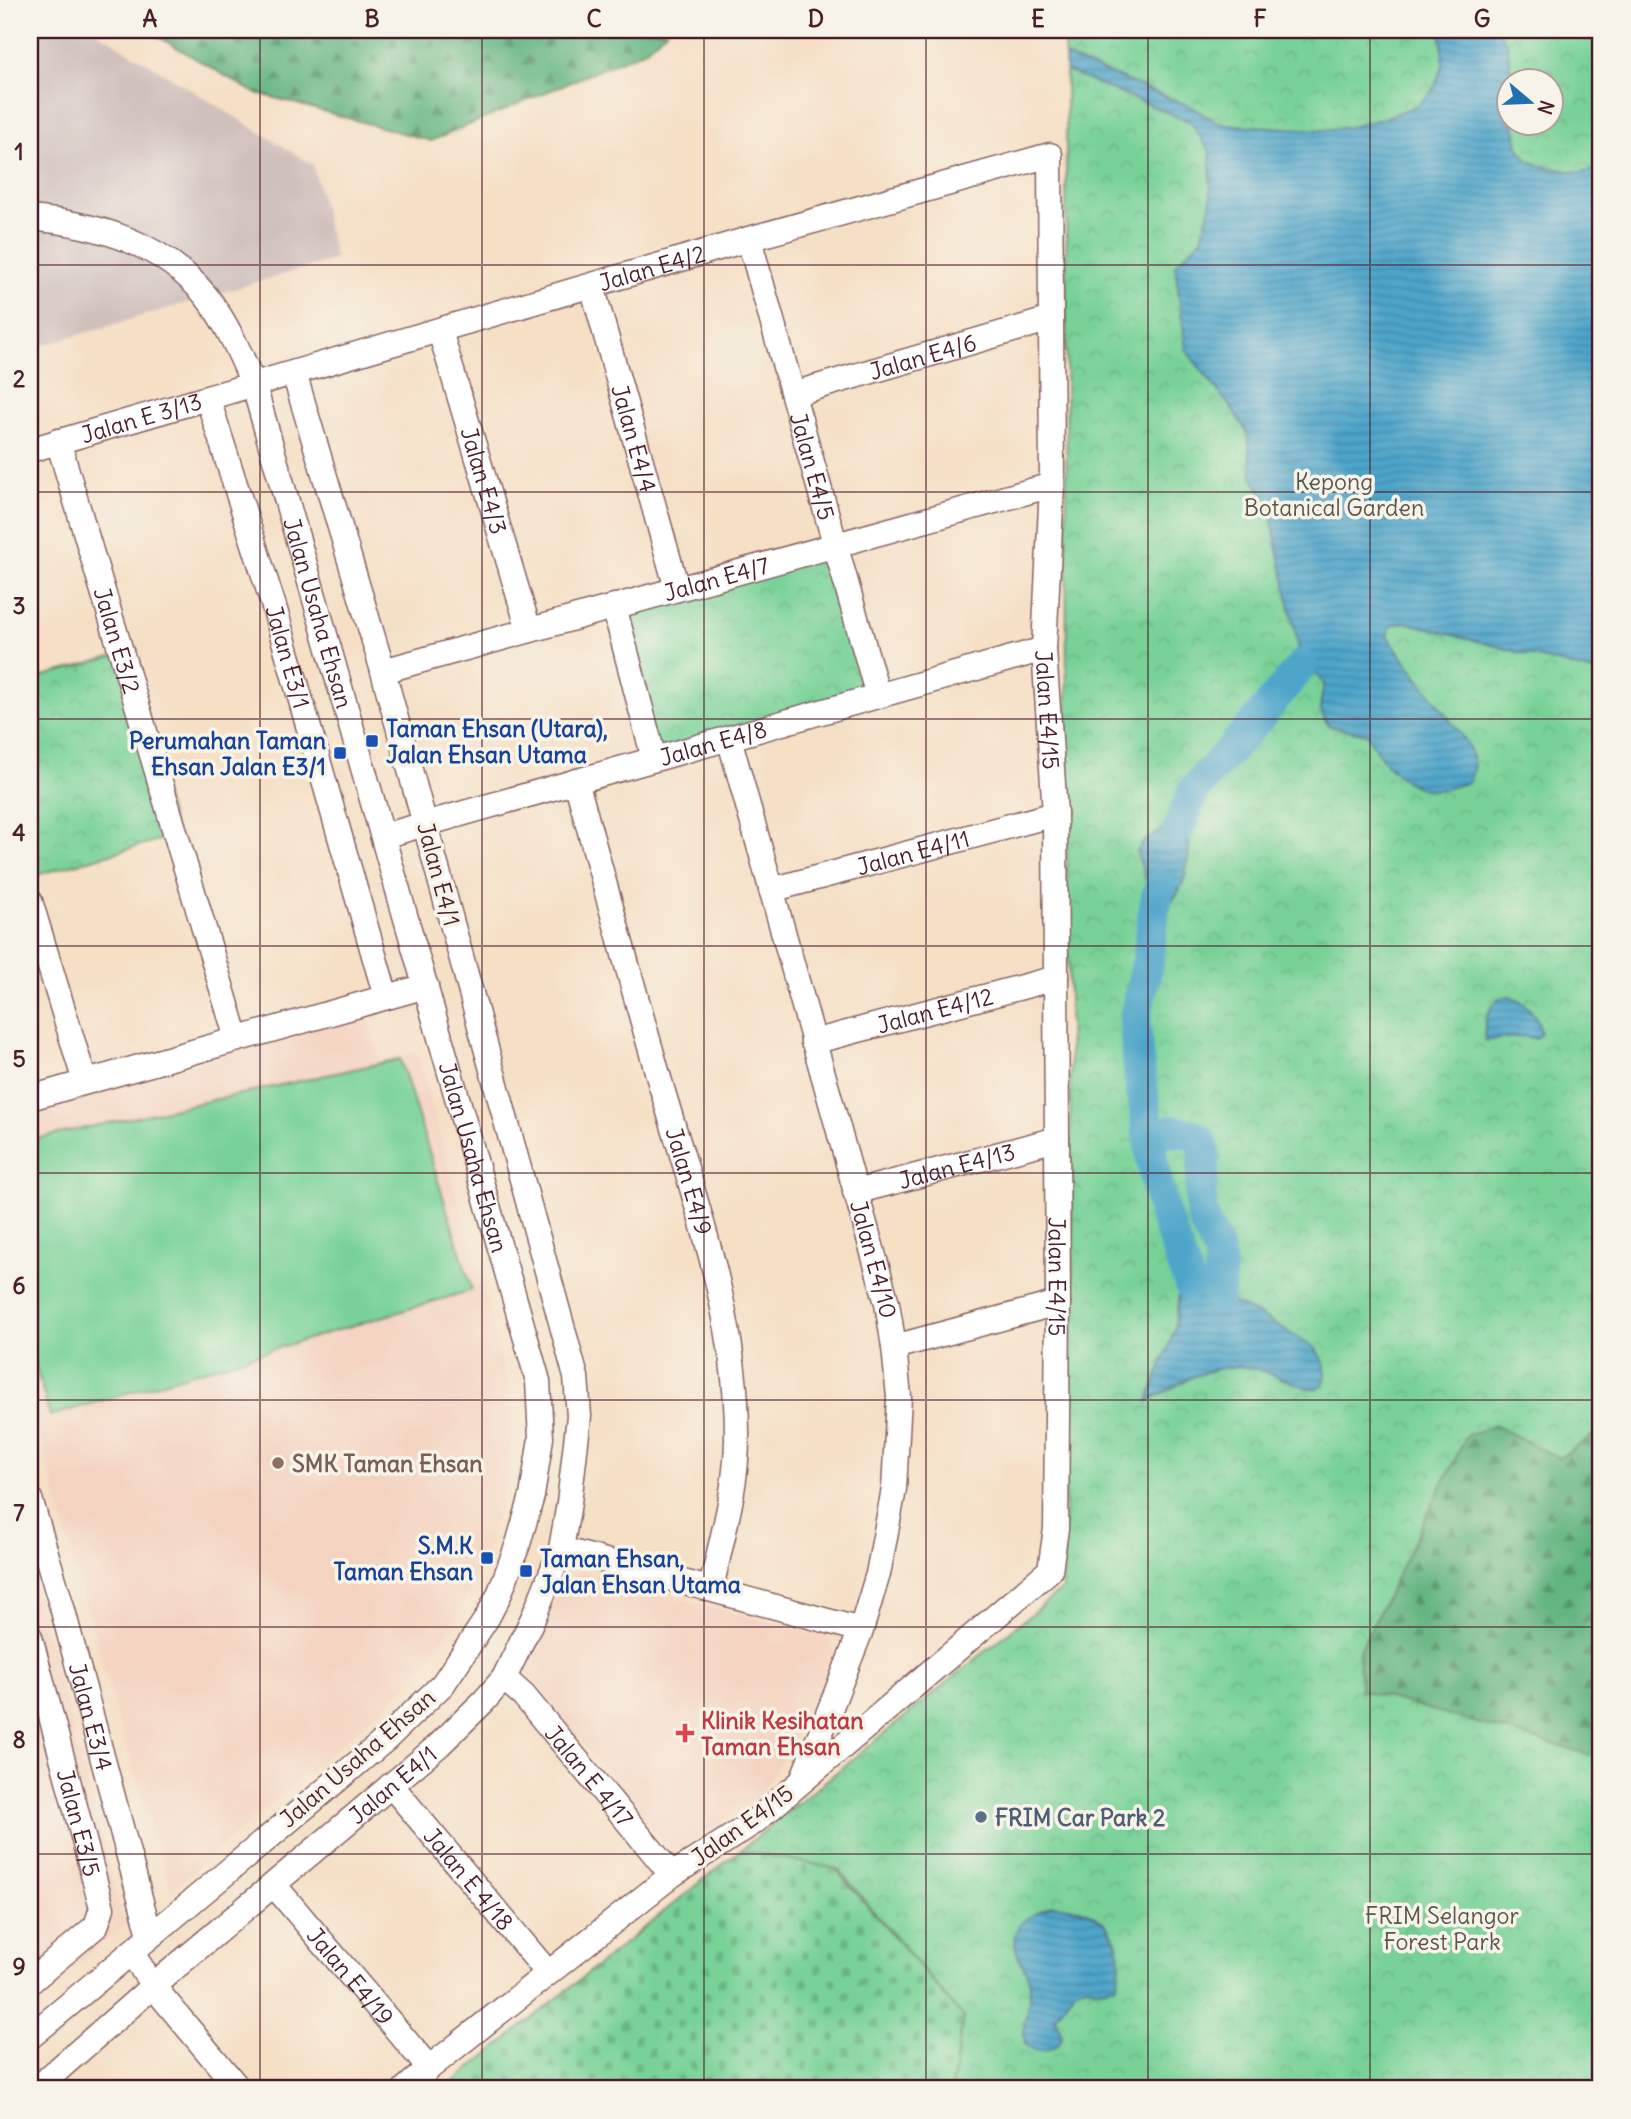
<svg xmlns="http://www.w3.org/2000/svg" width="1631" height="2119" font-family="Delius,sans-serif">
<defs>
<pattern id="forest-firs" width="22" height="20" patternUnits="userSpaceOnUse" patternTransform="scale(1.75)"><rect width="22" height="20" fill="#62b480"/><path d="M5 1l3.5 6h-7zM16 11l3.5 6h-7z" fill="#539269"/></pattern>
<pattern id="cemetery-stones" width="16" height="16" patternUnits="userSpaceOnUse" patternTransform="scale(1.75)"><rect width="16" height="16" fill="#78d298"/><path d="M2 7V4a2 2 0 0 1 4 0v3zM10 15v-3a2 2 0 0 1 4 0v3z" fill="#69b483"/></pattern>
<pattern id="park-crowns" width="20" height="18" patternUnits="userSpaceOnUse" patternTransform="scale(1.75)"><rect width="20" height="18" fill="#78d298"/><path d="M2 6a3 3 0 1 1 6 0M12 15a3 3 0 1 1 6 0" fill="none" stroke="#69b483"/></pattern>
<pattern id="water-rules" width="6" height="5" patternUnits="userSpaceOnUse" patternTransform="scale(1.75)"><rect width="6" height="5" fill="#4da5ca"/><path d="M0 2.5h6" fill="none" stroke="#4286a4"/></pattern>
</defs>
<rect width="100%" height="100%" fill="#f7f3e8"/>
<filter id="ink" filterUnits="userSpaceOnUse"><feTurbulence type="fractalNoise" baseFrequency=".0143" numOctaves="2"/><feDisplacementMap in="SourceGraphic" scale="14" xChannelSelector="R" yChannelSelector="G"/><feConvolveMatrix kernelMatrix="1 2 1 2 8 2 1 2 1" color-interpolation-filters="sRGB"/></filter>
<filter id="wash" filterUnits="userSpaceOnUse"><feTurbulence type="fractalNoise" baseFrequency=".00686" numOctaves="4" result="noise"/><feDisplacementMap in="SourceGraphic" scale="28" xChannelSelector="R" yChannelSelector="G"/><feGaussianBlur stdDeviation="1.57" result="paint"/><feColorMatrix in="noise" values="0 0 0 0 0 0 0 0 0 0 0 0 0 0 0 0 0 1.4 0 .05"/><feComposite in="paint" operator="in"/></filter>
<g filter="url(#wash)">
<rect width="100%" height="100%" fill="#f5dfc5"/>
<!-- built -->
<g fill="#f4d3c0">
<path d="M367,1012l13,49 36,-9 73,257 20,84 2,46 -6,48 -20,69 -30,64 -24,37 -28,33 -232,200 -52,-166 -89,-324v-290z"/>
<path d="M30,1570l94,355 -94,80z"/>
<path d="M581,1572l246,65 12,24 -78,133 -87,62 -150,-184 38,-89z"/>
</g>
<!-- industrial -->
<path fill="#d0c0bc" d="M30,30h64l219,135 22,94 -305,90z"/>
<!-- grass -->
<path fill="#78d298" stroke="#617862" stroke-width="2" d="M400,1059l72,231 -422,126 -20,-69v-207z"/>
<!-- forest -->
<g fill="url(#forest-firs)" stroke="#566a56" stroke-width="2">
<path d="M147,30h520l-23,21 -213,90 -178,-49z"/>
<path d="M1495,1425l64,33 42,-28v328l-241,-68 -1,-38 108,-217z"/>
</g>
<!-- cemetery -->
<path fill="url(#cemetery-stones)" stroke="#617862" stroke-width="2" d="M740,1850l94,17 129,150 -11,72h-507z"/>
<!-- park -->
<g fill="url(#park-crowns)" stroke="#617862" stroke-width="2" fill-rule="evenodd">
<path d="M1063,30h538v1400l-42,28 -64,-33 -28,10 -108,217 1,38 241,68v331h-649l11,-72 -125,-148 -97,-19 321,-261 11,-297 -6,-433 -1,-788zM1508,80h42v42h-42z"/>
<path d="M836,545l42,151 -224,63 -40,-153z"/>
<path d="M122,654l54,181 -146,42v-197z"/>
</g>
<!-- water -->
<g fill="url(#water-rules)" stroke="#4c627a" stroke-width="2">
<path d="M1441,30h58l9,17 3,33h-3v42l6,1 4,23 10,15 17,6 36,6 20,-5v506l-196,-52 -13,3 -5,11 79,105c7,16 11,24 3,41 -13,4 -25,9 -38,8 -29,-2 -53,-33 -64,-56l-38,-8c-13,-18 -8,-22 -5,-43l-8,-10 -14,-8 -33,-159 -17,-29 -4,-44 -16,-24 -46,-59 -11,-85 27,-27 9,-36 -1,-50 -19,-30 -125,-51 -1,-15 122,49 34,19 101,6 28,-3 32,-8 36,-14 15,-15 10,-25z"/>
<path d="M1194,790c-7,30 -1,62 -11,92 -6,16 -20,32 -31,46 -9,-18 -2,-37 -8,-55 -2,-8 -6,-13 -7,-21l7,-11 20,-12z"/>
<path d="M1510,996c17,9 28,18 31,37l-5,6 -13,-3 -38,5c-2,-18 3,-43 25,-45z"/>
<path d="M1180,1280l76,33 60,36 8,13 2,12 -3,12 -12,3 -54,-20 -18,-3 -23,3 -24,8 -44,24 27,-72z"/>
<path d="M1052,1905c11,1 23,2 33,6 31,12 41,44 31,74l-15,4 -15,-3 -12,4 -19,29 7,16 -3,9c-13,8 -21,10 -34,1 -5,-25 6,-36 5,-60 0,-8 -6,-17 -10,-25 -16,-36 6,-41 32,-55z"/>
</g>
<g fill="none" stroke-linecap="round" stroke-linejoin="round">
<!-- river -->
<g stroke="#4da5ca" stroke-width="32">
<path d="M1178,830l16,-40 64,-71 44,-54"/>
<path d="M1160,886l-6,23 -6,52 -13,57 2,35 16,113 11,47 26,72"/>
<path d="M1149,1133c81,-9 48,25 52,76 1,17 15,29 18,45 3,13 0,29 0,43"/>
</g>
</g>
</g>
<g filter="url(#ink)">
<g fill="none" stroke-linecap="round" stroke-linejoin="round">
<!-- minor casing -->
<g stroke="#866261" stroke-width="27">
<g id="minor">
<path id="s1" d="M30,218c66,6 132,24 176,78 21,27 35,59 48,90l284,995 3,57 -9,58 -14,48 -19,51 -12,23 -44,66 -58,56 -355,297"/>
<path id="s2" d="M749,239l129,457"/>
<path id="s3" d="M592,286l85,303"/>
<path id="s4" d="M440,331l89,299"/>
<path id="s5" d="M793,394l258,-75"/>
<path id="s6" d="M208,399l67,211 111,387"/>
<path id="s7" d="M58,441l179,598"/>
<path id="s8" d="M30,450l719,-211 301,-84 2,330 -8,164 11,165 3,489 -2,226 -6,41 -297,253 -81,52 -243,193 -24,21"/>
<path d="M614,606l40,153"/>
<path id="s9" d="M383,671l669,-186"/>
<path id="s10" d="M729,738l158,565 7,44 5,50 -5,92 -16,85 -17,56 -58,148"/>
<path id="s11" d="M576,781c29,104 57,208 87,311 33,111 75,229 74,346 0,51 -16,102 -26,151"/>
<path id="s12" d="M383,836l661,-187"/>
<path id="s13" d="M771,890l284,-76"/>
<path d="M30,901l55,181"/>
<path id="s14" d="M813,1042l243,-64"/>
<path d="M30,1098l396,-112"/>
<path id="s15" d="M855,1192l202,-53"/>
<path d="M894,1347l164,-44"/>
<path id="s16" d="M30,1499l32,108 88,328"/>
<path d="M561,1549l300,81"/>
<path id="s17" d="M30,1637l72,271 -6,18 -66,56"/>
<path id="s18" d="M504,1678l20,18 148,179"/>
<path id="s19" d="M391,1785l157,188"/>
<path id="s20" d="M274,1885l155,183"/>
<path d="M132,1953l21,33 86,103"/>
<path id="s21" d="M36,2089l117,-103 286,-241 45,-44 20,-23 30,-62 27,-67 8,-46 10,-87 -3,-39 -193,-706 -89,-298"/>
</g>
</g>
<!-- minor -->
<use href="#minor" stroke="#fff" stroke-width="24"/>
</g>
</g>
<!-- grid -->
<path fill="none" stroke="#4a1f2b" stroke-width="2" stroke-opacity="0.55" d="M260,30v2059M482,30v2059M704,30v2059M926,30v2059M1148,30v2059M1370,30v2059M30,265h1571M30,492h1571M30,719h1571M30,946h1571M30,1173h1571M30,1400h1571M30,1627h1571M30,1854h1571"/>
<!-- markers -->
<g fill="#1a4fb4" stroke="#f7f3e8" stroke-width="2.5">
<rect x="365" y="734" width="14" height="14" rx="3.5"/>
<rect x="333" y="746" width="14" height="14" rx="3.5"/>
<rect x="480" y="1551" width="14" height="14" rx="3.5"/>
<rect x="519" y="1564" width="14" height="14" rx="3.5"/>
</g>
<circle fill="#8d6e63" stroke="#f7f3e8" stroke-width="2.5" cx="278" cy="1463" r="7"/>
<path fill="#e0444e" stroke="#f7f3e8" stroke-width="2.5" d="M681.5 1722.5h7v7h7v7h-7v7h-7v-7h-7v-7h7z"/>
<circle fill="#5c6f8a" stroke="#f7f3e8" stroke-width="2.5" cx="981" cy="1817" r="7"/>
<g text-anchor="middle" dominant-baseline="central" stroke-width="7" stroke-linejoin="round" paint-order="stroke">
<!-- street labels -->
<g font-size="23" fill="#4a1f2b" stroke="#f7f3e8">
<text stroke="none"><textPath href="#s8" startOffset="648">Jalan E4/2</textPath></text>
<text stroke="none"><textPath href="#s5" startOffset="135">Jalan E4/6</textPath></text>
<text stroke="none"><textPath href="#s8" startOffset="116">Jalan E 3/13</textPath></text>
<text stroke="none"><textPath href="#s3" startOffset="158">Jalan E4/4</textPath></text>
<text stroke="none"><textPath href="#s2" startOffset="236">Jalan E4/5</textPath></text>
<text stroke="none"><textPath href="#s4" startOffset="156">Jalan E4/3</textPath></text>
<text stroke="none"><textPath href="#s9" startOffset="346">Jalan E4/7</textPath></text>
<text stroke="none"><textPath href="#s1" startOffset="536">Jalan Usaha Ehsan</textPath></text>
<text stroke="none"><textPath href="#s7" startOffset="208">Jalan E3/2</textPath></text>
<text stroke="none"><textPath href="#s6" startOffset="270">Jalan E3/1</textPath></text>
<text stroke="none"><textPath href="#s8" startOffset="1617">Jalan E4/15</textPath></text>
<text stroke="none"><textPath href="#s12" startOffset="343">Jalan E4/8</textPath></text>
<text stroke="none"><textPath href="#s13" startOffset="147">Jalan E4/11</textPath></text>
<text transform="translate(439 874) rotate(75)">Jalan E4/1</text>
<text stroke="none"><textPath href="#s14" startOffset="126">Jalan E4/12</textPath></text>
<text stroke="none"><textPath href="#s1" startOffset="1102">Jalan Usaha Ehsan</textPath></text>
<text stroke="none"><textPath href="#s15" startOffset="105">Jalan E4/13</textPath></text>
<text stroke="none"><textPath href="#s11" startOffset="416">Jalan E4/9</textPath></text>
<text stroke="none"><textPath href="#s10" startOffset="541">Jalan E4/10</textPath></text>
<text stroke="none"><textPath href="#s8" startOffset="2184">Jalan E4/15</textPath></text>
<text stroke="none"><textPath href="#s16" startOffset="226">Jalan E3/4</textPath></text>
<text transform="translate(357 1758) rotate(-41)">Jalan Usaha Ehsan</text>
<text stroke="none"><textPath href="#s18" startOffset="130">Jalan E 4/17</textPath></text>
<text stroke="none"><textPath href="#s21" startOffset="469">Jalan E4/1</textPath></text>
<text stroke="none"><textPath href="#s17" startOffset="192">Jalan E3/5</textPath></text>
<text transform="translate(742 1825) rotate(-36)">Jalan E4/15</text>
<text stroke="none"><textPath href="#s19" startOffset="122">Jalan E 4/18</textPath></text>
<text stroke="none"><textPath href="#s20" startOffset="119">Jalan E4/19</textPath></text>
</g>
<!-- park labels -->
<g font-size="23" fill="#58554c" stroke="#f7f3e8">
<text x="1334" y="481">Kepong<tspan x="1334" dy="26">Botanical Garden</tspan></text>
<text x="1442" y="1915">FRIM Selangor<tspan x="1442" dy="26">Forest Park</tspan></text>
</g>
<!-- transit labels -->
<g font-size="23" font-weight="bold" fill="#164399" stroke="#f7f3e8" text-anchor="start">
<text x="386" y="728">Taman Ehsan (Utara),<tspan x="386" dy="26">Jalan Ehsan Utama</tspan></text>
<text x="326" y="740" text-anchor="end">Perumahan Taman<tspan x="326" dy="26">Ehsan Jalan E3/1</tspan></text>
<text x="473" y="1545" text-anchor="end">S.M.K<tspan x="473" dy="26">Taman Ehsan</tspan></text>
<text x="540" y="1558">Taman Ehsan,<tspan x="540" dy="26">Jalan Ehsan Utama</tspan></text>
</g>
<!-- education labels -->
<g font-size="23" font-weight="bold" fill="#785e54" stroke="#f7f3e8" text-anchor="start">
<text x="292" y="1463">SMK Taman Ehsan</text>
</g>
<!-- health labels -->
<g font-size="23" font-weight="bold" fill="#be3a42" stroke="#f7f3e8" text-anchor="start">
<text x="701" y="1720">Klinik Kesihatan<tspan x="701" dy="26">Taman Ehsan</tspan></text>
</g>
<!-- service labels -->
<g font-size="23" font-weight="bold" fill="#4e5e75" stroke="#f7f3e8" text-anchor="start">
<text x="995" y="1817">FRIM Car Park 2</text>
</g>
</g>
<!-- margin -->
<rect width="1631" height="2119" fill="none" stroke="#f7f3e8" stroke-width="77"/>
<!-- north arrow -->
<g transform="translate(1530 102) rotate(109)"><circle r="33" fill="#f7f3e8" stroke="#b29e9c" stroke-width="2"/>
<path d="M0-5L12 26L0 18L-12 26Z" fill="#1f6fb2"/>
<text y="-10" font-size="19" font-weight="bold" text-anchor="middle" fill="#4a1f2b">N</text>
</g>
<rect x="38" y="38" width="1554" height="2042" fill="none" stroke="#4a1f2b" stroke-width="2.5"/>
<g font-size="23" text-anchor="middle" font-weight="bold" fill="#4a1f2b">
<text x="150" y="27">A</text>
<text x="372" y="27">B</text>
<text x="594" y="27">C</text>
<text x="816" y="27">D</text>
<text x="1038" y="27">E</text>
<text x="1260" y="27">F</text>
<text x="1482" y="27">G</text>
<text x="19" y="160">1</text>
<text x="19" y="387">2</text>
<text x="19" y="614">3</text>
<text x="19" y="841">4</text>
<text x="19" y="1067">5</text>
<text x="19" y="1294">6</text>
<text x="19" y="1521">7</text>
<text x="19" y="1748">8</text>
<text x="19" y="1975">9</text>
</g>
</svg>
